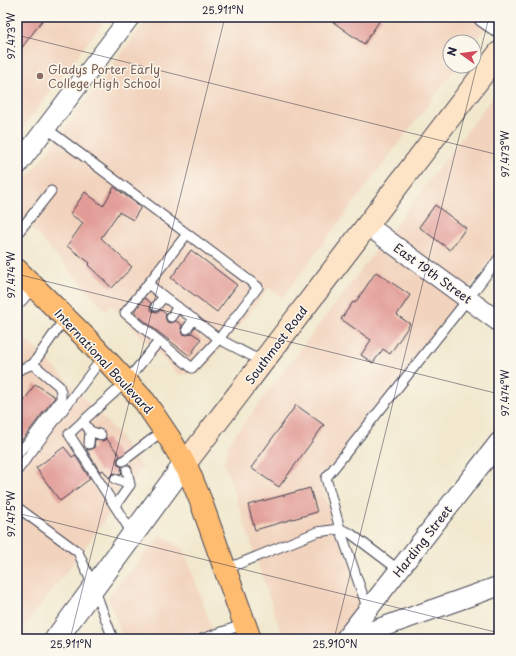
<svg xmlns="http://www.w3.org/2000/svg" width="516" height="656" font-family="'Playpen Sans',sans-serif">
<rect width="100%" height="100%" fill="#fbf7ec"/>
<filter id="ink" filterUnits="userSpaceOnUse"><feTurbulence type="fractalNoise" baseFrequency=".025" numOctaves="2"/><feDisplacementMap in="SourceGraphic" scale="8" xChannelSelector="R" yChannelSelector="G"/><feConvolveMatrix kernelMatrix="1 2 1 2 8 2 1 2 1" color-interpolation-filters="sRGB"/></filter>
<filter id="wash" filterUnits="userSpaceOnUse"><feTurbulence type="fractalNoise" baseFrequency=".012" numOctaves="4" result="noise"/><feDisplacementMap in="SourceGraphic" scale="16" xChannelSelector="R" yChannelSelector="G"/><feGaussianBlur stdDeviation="0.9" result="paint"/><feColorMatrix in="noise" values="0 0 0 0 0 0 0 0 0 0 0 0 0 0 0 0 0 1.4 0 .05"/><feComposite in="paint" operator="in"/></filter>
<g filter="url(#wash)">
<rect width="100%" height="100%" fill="#f1e8ce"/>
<!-- built -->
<g fill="#f2d4be">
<path d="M17,17h90l-90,118z"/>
<path d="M149,17h345l-20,26v-1h-24v24h7l-175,232 -13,-10 -67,84 -24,3 -68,-71 -4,7 -89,-99v-20z"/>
<path d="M499,89v160l-179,234 56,156h-93l-59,-177 5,-19z"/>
<path d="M17,331l49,48 51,54 25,35 -66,92 -59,76z"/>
<path d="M161,535l23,15 32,89h-93l-15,-42z"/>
</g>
<g id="blocks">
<!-- building -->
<g fill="#e29c97">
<path d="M17,17h28l-28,37z"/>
<path d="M326,17h56l-18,27z"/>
<path d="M114,187l27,20 -8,13 -14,-8 -18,26 31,29 -20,21 -24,-23 2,-2 -23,-17 16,-23 -13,-9 15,-22 18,14z"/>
<path d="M435,205l31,23 -16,22 -31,-23z"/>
<path d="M191,250l46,35 -20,27 -46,-34z"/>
<path d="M376,272l34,23 -13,20 13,9 -20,30 -7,-5 -10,14 -12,-8 10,-15 -30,-21 12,-17 2,1z"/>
<path d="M145,298l6,5 -1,5 2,3 6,1 3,-2 5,4 -1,3 2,5 4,1 5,-2 6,4 -1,4 2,5 4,1 5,-2 9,6 -11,17 -37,-28 -19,-16z"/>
<path d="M35,384l20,13 -29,38 -9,10v-33z"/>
<path d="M296,405l28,20 -45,62 -28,-19z"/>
<path d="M106,438l14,18 -3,3v3l1,3 4,2 -1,4 1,3 -1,1 -7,-2 -3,2 -2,3 -6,-8 -3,2 -14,-23 3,1 5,-2 1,-9 7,2 3,-1z"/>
<path d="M64,447l8,10 3,-2 15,24 -30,22 -24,-33z"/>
<path d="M310,488l7,24 -62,18 -7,-25z"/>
</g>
</g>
</g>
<g filter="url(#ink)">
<use href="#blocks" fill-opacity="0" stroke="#414051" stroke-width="1"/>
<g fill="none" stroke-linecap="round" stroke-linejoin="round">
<!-- service casing -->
<g stroke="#414051" stroke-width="11">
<g id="service">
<path d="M46,128l212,159 -39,52 -71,-55 -23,29 67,55 27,-29 44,23"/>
<path d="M17,234l34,-43"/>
<path d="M148,284l39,-50"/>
<path d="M156,306l8,-9"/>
<path d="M171,317l7,-10"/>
<path d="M187,329l7,-10"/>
<path d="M17,371l16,-7 32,-46"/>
<path d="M83,421l7,10 11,4"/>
<path d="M89,444l1,-13"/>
<path d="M17,454l14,-15 30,-40v-7l-2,-6 -26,-22"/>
<path d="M123,461l41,-31"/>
<path d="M17,471l86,-114"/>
<path d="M115,479l15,6"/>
<path d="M115,506l15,-21 -3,-15"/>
<path d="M17,507l61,45 16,36 19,51"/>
<path d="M132,533l-63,-99 57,-52 33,-41"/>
<path d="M226,569l91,-37 23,-3 10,4 49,37"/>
<path d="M368,610l-28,-81 -14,-51 142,-179 31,-41"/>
<path d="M202,639l43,-15"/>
</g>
</g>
<!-- minor casing -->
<g stroke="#414051" stroke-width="21">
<g id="minor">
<path d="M483,17l16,11"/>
<path d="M17,166l113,-149"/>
<path d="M367,225l132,97"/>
<path d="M17,299l13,-16"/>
<path d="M345,639l154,-197"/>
<path d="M349,639l150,-53"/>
</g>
</g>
<!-- tertiary casing -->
<g stroke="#414051" stroke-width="24">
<path id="tertiary" d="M56,639l128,-174"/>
</g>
<!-- secondary casing -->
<g stroke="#414051" stroke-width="24">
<path id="secondary" d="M184,465l315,-412"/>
</g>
<!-- primary casing -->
<g stroke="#414051" stroke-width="24">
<path id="primary" d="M17,270l68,67 60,65 25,37 18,31 12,29 50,140"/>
</g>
<!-- service -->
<use href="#service" stroke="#fff" stroke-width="9"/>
<!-- minor -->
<use href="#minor" stroke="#fff" stroke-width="19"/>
<!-- tertiary -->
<use href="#tertiary" stroke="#fff" stroke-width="22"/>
<!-- secondary -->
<use href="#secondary" stroke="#fee4c6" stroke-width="22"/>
<!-- primary -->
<use href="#primary" stroke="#fdbc70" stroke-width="22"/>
</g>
</g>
<!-- ticks -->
<path fill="none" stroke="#22223b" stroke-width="1" stroke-opacity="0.45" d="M17,35l482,120M17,274l482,120M17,513l482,120M70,639l155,-622M334,639l155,-622"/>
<!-- markers -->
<circle fill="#8d6e63" stroke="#fbf7ec" stroke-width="1.5" cx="40" cy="76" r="4"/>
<g text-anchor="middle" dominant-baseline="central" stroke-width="3" stroke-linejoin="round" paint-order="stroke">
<!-- education labels -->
<g font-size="12" fill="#785e54" stroke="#fbf7ec" text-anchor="start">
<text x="48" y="69">Gladys Porter Early<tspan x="48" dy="14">College High School</tspan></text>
</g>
<!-- street labels -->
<g font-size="12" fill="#22223b" stroke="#fbf7ec">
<text transform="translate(433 273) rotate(36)">East 19th Street</text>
<text transform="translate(276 345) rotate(-53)">Southmost Road</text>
<text transform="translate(104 361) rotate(47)">International Boulevard</text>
<text transform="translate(422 541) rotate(-52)">Harding Street</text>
</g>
</g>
<!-- margin -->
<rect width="516" height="656" fill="none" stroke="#fbf7ec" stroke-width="44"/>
<!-- north arrow -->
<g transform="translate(462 54) rotate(284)"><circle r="19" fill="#fbf7ec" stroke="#a4a2a5"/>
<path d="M0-3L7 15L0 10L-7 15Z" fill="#d1495b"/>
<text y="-6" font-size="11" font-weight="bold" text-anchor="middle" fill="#22223b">N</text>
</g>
<rect x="22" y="22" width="472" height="612" fill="none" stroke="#22223b" stroke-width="1.5"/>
<g font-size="10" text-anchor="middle" fill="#22223b">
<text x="223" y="14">25.911°N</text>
<text transform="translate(11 36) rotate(-90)" y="4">97.473°W</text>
<text transform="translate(505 154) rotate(-90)" y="4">97.473°W</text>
<text transform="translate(11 275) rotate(-90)" y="4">97.474°W</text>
<text transform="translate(505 393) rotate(-90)" y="4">97.474°W</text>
<text transform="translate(11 514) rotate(-90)" y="4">97.475°W</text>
<text x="71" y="648">25.911°N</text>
<text x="335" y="648">25.910°N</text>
</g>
</svg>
